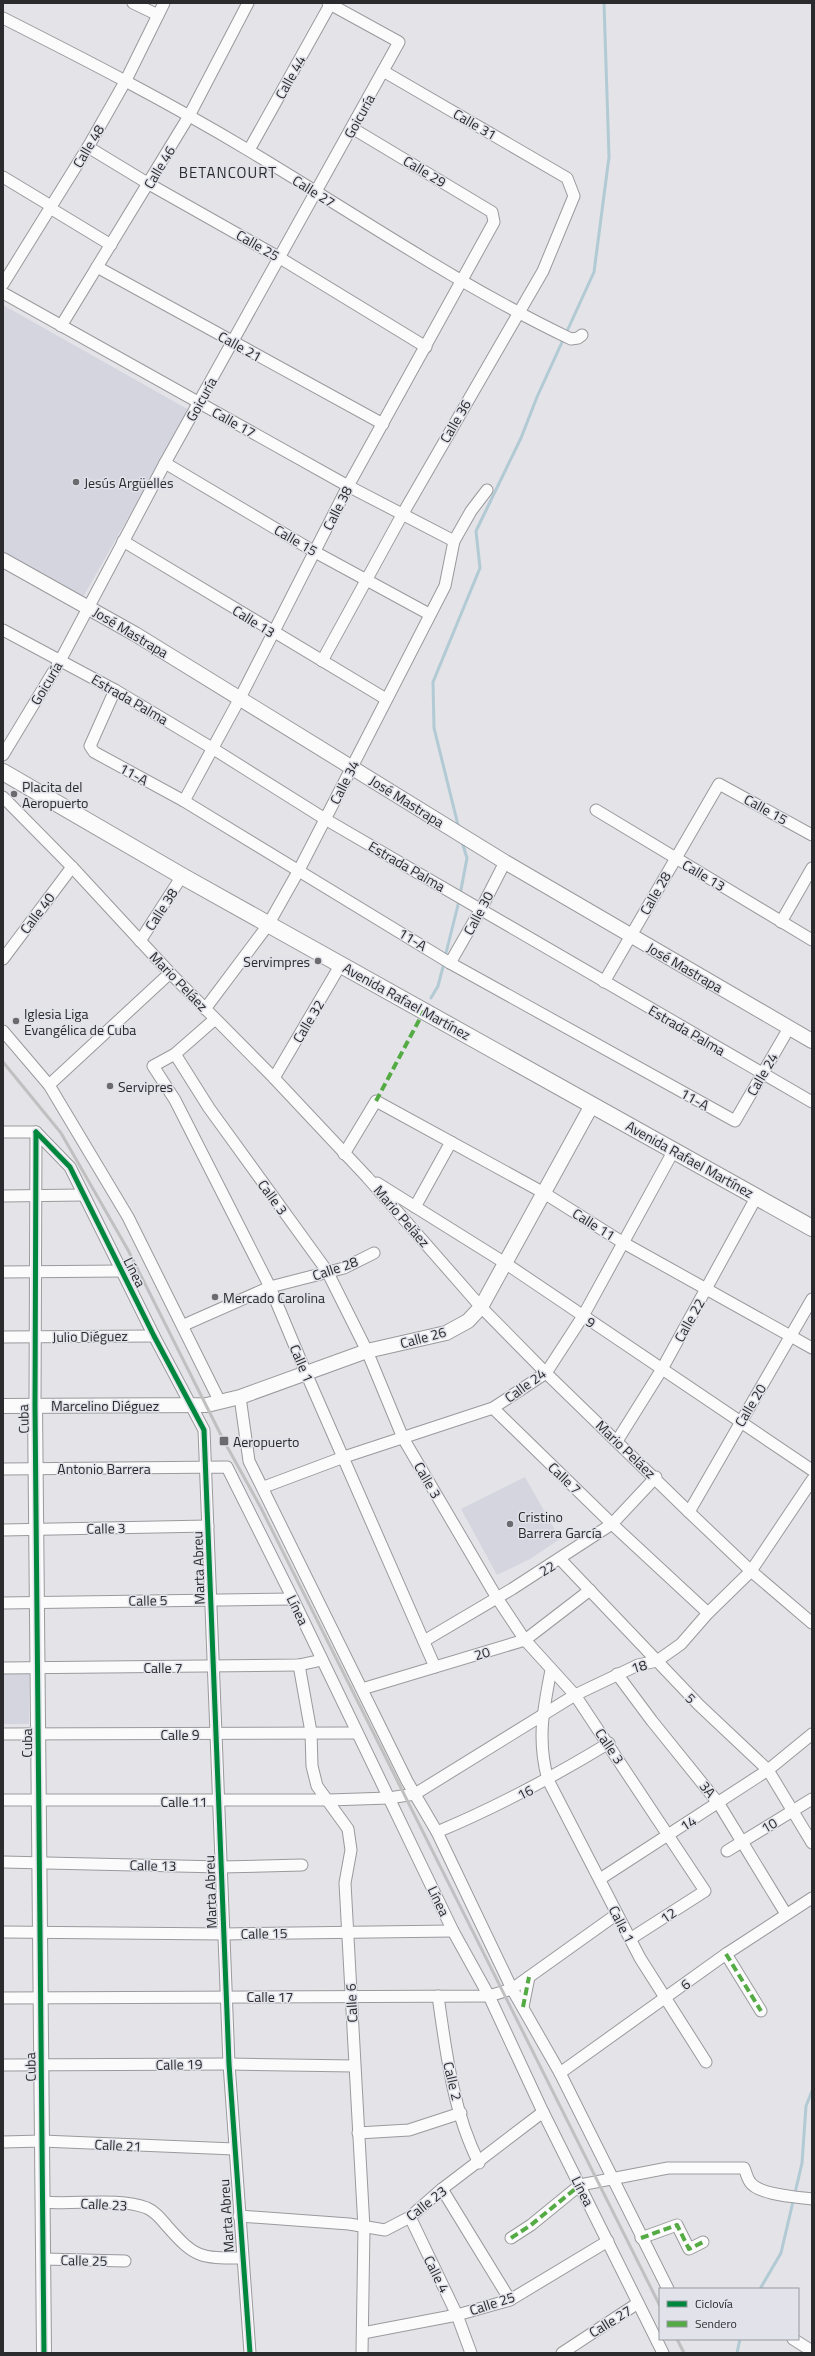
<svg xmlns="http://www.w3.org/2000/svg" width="815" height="2356" font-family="'Titillium Web',sans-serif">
<rect width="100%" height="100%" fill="#e3e3e8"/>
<!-- built -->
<g fill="#d4d5df">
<path d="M3,305l186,105 -107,189 -79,-44z"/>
<path d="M525,1477l35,62 -30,20 -33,16 -36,-66z"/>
<rect x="3" y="1674" width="26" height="50"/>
</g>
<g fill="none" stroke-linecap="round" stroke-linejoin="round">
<!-- stream -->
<g stroke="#b2cad4" stroke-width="3">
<path d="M459,829l-25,-101 -1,-46 47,-114 -4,-37 45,-93 16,-41 57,-125 15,-115 -5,-154"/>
<path d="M460,895l7,-37 -5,-16"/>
<path d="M445,957l14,-56"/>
<path d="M431,998l7,-12 6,-23"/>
<path d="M760,2289l21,-36 21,-90 4,-57 6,-15"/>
<path d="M737,2353l3,-14"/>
</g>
<!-- minor casing -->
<g stroke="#9a9a9d" stroke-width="13">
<g id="minor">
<path d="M133,3l25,12"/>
<path d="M3,18c83,42 165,84 245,132 107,64 210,135 323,189l7,-1 4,-3"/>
<path d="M88,147l61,37 131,74 146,89"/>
<path d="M249,150l82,-147"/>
<path d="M3,177l48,29"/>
<path d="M50,208l61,37"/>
<path d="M97,267l286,157"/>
<path d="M3,284l85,-137 38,-67 38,-77"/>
<path d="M3,293l345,193 106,55 17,-30 16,-21"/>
<path d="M61,326l128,-210 59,-113"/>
<path d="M165,463l150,89 114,62"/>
<path d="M123,541l263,158"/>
<path d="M3,630l112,60 97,58 113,71 487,283"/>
<path d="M322,661l80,-146 141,-244 31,-75 -7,-18 -184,-107"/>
<path d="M115,690l-25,56 4,6 90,49 266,162 285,158 54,-93"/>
<path d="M3,755l58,-96 104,-196 234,-421 -71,-39"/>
<path d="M3,797l69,70 98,106 104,105 93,99 114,130 65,66 143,139 62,59 61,52"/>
<path d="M184,801l56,-103 108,-212 146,-264 -2,-10 -140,-84"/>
<path d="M596,810l216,130"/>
<path d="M781,922l31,-54"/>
<path d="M140,941l42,-65"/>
<path d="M3,959l69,-92"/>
<path d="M450,963l31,-54 24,-47"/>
<path d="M604,982l115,-198 93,51"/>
<path d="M205,1009l63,-84 31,-55 146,-284 9,-45"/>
<path d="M215,1019l-40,35 -22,12 22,34 95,187 36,86 129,294"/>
<path d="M3,1031l46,54 79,132 92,185"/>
<path d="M175,1054l34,54 118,163 40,80 36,87 94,160 28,42 50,55 130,196 -75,48"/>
<path d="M274,1078l67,-114"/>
<path d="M49,1085l121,-112"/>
<path d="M3,1132h33"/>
<path d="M36,1132l34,35 84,169 50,94 25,634 21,289"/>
<path d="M344,1154l32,-53 168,92 78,49 190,106"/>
<path d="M377,1183l128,80 307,207"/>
<path d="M3,1196l80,-1"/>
<path d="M415,1207l36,-65"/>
<path d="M3,1272l119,-1"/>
<path d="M184,1325l86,-38 74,-19 30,-15"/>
<path d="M3,1337l151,-1"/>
<path d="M240,1397l9,64 158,320 30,51 75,157 48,84 108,216"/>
<path d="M35,1405l1,-273"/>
<path d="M493,1408l119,116 96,89"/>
<path d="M617,1441l45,-72 95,-173"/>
<path d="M3,1469l224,-2 66,132 160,332 36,65 54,116 120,241"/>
<path d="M264,1487l80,-30 149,-49 53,-35 37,-57 91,-166"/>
<path d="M689,1512l123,-213"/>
<path d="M3,1530l205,-4"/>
<path d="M560,1559l139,146 69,65 44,73"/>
<path d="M3,1603l290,-4"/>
<path d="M424,1641l88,-52 100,-65 44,-47"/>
<path d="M299,1665l12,67 1,34 5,20 31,43 3,21 -6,33 19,345 -2,125"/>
<path d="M3,1668l296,-3 23,-5"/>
<path d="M551,1670c-8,41 -14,70 -3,110l92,178 66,104"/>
<path d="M617,1674l35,47 67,83 67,110"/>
<path d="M362,1689l163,-49 65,-50"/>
<path d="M3,1734l353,-1"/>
<path d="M3,1800h326l60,-2 26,-4 160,-99 63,-30 19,-4 24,-17 27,-31 43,-42 61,-91"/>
<path d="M437,1832c60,-25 116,-55 172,-89"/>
<path d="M727,1851l85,-52"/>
<path d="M3,1862l218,5 81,-2"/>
<path d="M600,1879l168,-109 44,-36"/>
<path d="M3,1932l221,2 229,-3"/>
<path d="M726,1954l35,57"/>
<path d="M438,1996c8,56 15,116 41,167"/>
<path d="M3,1998l486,-2 23,-7 105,-75"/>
<path d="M523,2007l6,-30"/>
<path d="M3,2065l226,-1 125,2"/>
<path d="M560,2073l166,-119 86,-56"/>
<path d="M358,2133l51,-3 52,-17"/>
<path d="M3,2142l39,-1 192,8"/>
<path d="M442,2189l68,111"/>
<path d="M43,2202c32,3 74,-5 104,6 9,4 14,11 20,18 28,32 33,32 74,32"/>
<path d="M239,2216l110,8 36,6 25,-13 32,-28 101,-77"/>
<path d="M410,2217l47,98 14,38"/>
<path d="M511,2238l20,-13 49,-40 88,-17h76c2,4 3,10 6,14 8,13 48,15 62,17"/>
<path d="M641,2238l36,-13 12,24 14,-7"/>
<path d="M44,2259l81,2"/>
<path d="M363,2333l94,-18 53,-15 98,-59"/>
<path d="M793,2339l19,12"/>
<path d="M562,2353l76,-50"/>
</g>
</g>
<!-- tertiary casing -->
<g stroke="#9a9a9d" stroke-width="16">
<g id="tertiary">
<path d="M3,560l132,74 370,228 307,179"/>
<path d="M35,1405l9,948"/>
<path d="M3,1406l204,-1 33,-8 127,-46 79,-18 22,-12 13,-14 111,-202"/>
</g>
</g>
<!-- secondary casing -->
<g stroke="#9a9a9d" stroke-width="18">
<path id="secondary" d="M3,772l179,104 630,352"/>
</g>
<!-- minor -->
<use href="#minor" stroke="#fbfbfc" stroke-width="11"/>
<!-- tertiary -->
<use href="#tertiary" stroke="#fbfbfc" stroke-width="14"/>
<!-- secondary -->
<use href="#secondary" stroke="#fbfbfc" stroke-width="16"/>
<!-- rail -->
<g stroke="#c0c0c1" stroke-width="3">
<path d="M3,1062l58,71 67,117 96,191 37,67 399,798"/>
<path d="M677,2339l7,14"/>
</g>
<!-- quiet -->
<g stroke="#54ab44" stroke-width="4" stroke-dasharray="8 4" stroke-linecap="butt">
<path d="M376,1101l48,-90"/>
<path d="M726,1954l35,57"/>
<path d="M523,2007l6,-30"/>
<path d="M511,2238l20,-13 49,-40"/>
<path d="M641,2238l36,-13 12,24 14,-7"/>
</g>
<!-- cycleway casing -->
<g stroke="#e1e2ea" stroke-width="8">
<g id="cycleway">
<path d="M36,1132l34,35 84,169 50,94 25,634 21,289"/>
<path d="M36,1132l-1,273 9,948"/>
</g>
</g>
<!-- cycleway -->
<use href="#cycleway" stroke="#00873e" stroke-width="5"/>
</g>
<!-- markers -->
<g fill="#6b6b6f" stroke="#e1e2ea" stroke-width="1.5">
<circle cx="76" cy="482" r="4"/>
<circle cx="14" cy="794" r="4"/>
<circle cx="318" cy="961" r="4"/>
<circle cx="16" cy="1021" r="4"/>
<circle cx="110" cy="1086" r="4"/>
<circle cx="215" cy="1297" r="4"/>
<rect x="219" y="1436" width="10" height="10" rx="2"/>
<circle cx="510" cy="1524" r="4"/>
</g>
<g text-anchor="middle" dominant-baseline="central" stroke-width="3" stroke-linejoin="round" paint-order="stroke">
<!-- street labels -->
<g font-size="14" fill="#2b2b2e" stroke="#e1e2ea">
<text transform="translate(290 77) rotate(-61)">Calle 44</text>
<text transform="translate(359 116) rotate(-61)">Goicuría</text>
<text transform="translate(475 124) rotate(30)">Calle 31</text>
<text transform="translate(88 146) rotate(-59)">Calle 48</text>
<text transform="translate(159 167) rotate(-59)">Calle 46</text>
<text transform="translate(425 171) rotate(31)">Calle 29</text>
<text transform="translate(314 191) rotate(32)">Calle 27</text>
<text transform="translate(258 245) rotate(30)">Calle 25</text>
<text transform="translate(240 346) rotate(29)">Calle 21</text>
<text transform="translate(201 399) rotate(-61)">Goicuría</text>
<text transform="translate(455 421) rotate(-60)">Calle 36</text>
<text transform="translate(234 422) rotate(29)">Calle 17</text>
<text transform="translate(337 508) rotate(-63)">Calle 38</text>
<text transform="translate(296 540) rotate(30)">Calle 15</text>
<text transform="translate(254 621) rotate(32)">Calle 13</text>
<text transform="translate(131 632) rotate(31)">José Mastrapa</text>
<text transform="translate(46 683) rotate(-59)">Goicuría</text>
<text transform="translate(130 699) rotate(30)">Estrada Palma</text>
<text transform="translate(134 774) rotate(29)">11-A</text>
<text transform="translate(344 782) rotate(-63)">Calle 34</text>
<text transform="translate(407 801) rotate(32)">José Mastrapa</text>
<text transform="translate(766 809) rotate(29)">Calle 15</text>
<text transform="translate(407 866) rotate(30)">Estrada Palma</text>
<text transform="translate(704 875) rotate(31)">Calle 13</text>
<text transform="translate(655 893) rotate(-60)">Calle 28</text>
<text transform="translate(161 909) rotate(-57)">Calle 38</text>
<text transform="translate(37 913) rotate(-53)">Calle 40</text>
<text transform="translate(478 913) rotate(-62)">Calle 30</text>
<text transform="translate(413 939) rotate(31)">11-A</text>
<text transform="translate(685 967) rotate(30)">José Mastrapa</text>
<text transform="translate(179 981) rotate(46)">Mario Peláez</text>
<text transform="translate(407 1001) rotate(29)">Avenida Rafael Martínez</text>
<text transform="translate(308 1021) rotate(-59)">Calle 32</text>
<text transform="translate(687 1030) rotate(30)">Estrada Palma</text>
<text transform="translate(762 1074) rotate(-60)">Calle 24</text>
<text transform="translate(695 1099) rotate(29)">11-A</text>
<text transform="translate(690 1159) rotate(29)">Avenida Rafael Martínez</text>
<text transform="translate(273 1197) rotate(54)">Calle 3</text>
<text transform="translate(402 1216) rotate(49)">Mario Peláez</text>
<text transform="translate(594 1224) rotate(32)">Calle 11</text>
<text transform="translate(335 1268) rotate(-19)">Calle 28</text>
<text transform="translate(135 1272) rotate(63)">Línea</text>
<text transform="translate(689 1320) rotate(-61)">Calle 22</text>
<text transform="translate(591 1322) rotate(34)">9</text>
<text transform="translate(90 1336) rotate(-1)">Julio Diéguez</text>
<text transform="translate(423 1337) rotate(-15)">Calle 26</text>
<text transform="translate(302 1363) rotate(67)">Calle 1</text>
<text transform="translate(525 1385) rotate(-36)">Calle 24</text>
<text x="105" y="1405">Marcelino Diéguez</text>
<text transform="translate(750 1405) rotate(-59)">Calle 20</text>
<text transform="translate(23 1419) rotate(-91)">Cuba</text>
<text transform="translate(626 1449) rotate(44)">Mario Peláez</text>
<text x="104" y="1468">Antonio Barrera</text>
<text transform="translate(565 1478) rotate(44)">Calle 7</text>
<text transform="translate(428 1480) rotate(60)">Calle 3</text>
<text transform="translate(106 1528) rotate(-1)">Calle 3</text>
<text transform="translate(198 1568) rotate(-92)">Marta Abreu</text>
<text transform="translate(547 1568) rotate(-32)">22</text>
<text transform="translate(148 1600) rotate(-1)">Calle 5</text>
<text transform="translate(298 1610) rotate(64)">Línea</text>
<text transform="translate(482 1653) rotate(-17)">20</text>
<text transform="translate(639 1666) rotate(-17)">18</text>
<text x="163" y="1667">Calle 7</text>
<text transform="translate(691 1698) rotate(46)">5</text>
<text x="180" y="1734">Calle 9</text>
<text transform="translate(26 1743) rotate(-90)">Cuba</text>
<text transform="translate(610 1746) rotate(56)">Calle 3</text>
<text transform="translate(708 1789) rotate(51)">3A</text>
<text transform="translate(525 1792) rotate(-27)">16</text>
<text x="184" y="1801">Calle 11</text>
<text transform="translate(688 1823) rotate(-32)">14</text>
<text transform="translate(769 1825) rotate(-31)">10</text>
<text transform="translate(153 1865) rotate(1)">Calle 13</text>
<text transform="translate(210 1892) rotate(-92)">Marta Abreu</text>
<text transform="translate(439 1901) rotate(64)">Línea</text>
<text transform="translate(668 1915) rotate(-33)">12</text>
<text transform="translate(622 1924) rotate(63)">Calle 1</text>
<text transform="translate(264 1933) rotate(-1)">Calle 15</text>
<text transform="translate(685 1984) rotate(-37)">6</text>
<text x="270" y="1996">Calle 17</text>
<text transform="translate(351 2003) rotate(-93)">Calle 6</text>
<text transform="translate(179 2064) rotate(-1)">Calle 19</text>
<text transform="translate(30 2067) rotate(-91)">Cuba</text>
<text transform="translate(453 2081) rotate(76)">Calle 2</text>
<text transform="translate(118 2145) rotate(3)">Calle 21</text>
<text transform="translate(583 2191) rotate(63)">Línea</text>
<text transform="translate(426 2203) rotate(-38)">Calle 23</text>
<text transform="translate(104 2204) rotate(3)">Calle 23</text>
<text transform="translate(226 2216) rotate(-94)">Marta Abreu</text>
<text transform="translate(84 2260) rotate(1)">Calle 25</text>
<text transform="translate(437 2274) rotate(63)">Calle 4</text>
<text transform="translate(492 2303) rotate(-18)">Calle 25</text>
<text transform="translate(610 2321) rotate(-32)">Calle 27</text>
</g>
<!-- poi labels -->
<g font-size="14" fill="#2b2b2e" stroke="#e1e2ea" text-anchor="start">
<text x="84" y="482">Jesús Argüelles</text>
<text x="22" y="786">Placita del<tspan x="22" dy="16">Aeropuerto</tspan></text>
<text x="310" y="961" text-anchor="end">Servimpres</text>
<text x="24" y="1013">Iglesia Liga<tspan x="24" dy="16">Evangélica de Cuba</tspan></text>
<text x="118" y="1086">Servipres</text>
<text x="223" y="1297">Mercado Carolina</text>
<text x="233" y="1441">Aeropuerto</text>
<text x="518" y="1516">Cristino<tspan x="518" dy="16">Barrera García</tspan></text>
</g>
<!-- neighbourhood labels -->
<g font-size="15" letter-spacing="1" fill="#2b2b2e" stroke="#e1e2ea">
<text x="228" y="172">BETANCOURT</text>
</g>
</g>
<!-- border -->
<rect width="815" height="2356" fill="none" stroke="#2b2b2e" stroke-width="8"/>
<!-- legend -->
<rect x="659" y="2288" width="140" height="52" fill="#e1e2ea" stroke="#98999f"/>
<rect x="667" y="2301" width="20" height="6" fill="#00873e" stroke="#98999f"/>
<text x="695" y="2308" font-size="12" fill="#2b2b2e">Ciclovía</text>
<rect x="667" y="2321" width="20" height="6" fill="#54ab44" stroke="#98999f"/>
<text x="695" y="2328" font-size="12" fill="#2b2b2e">Sendero</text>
</svg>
